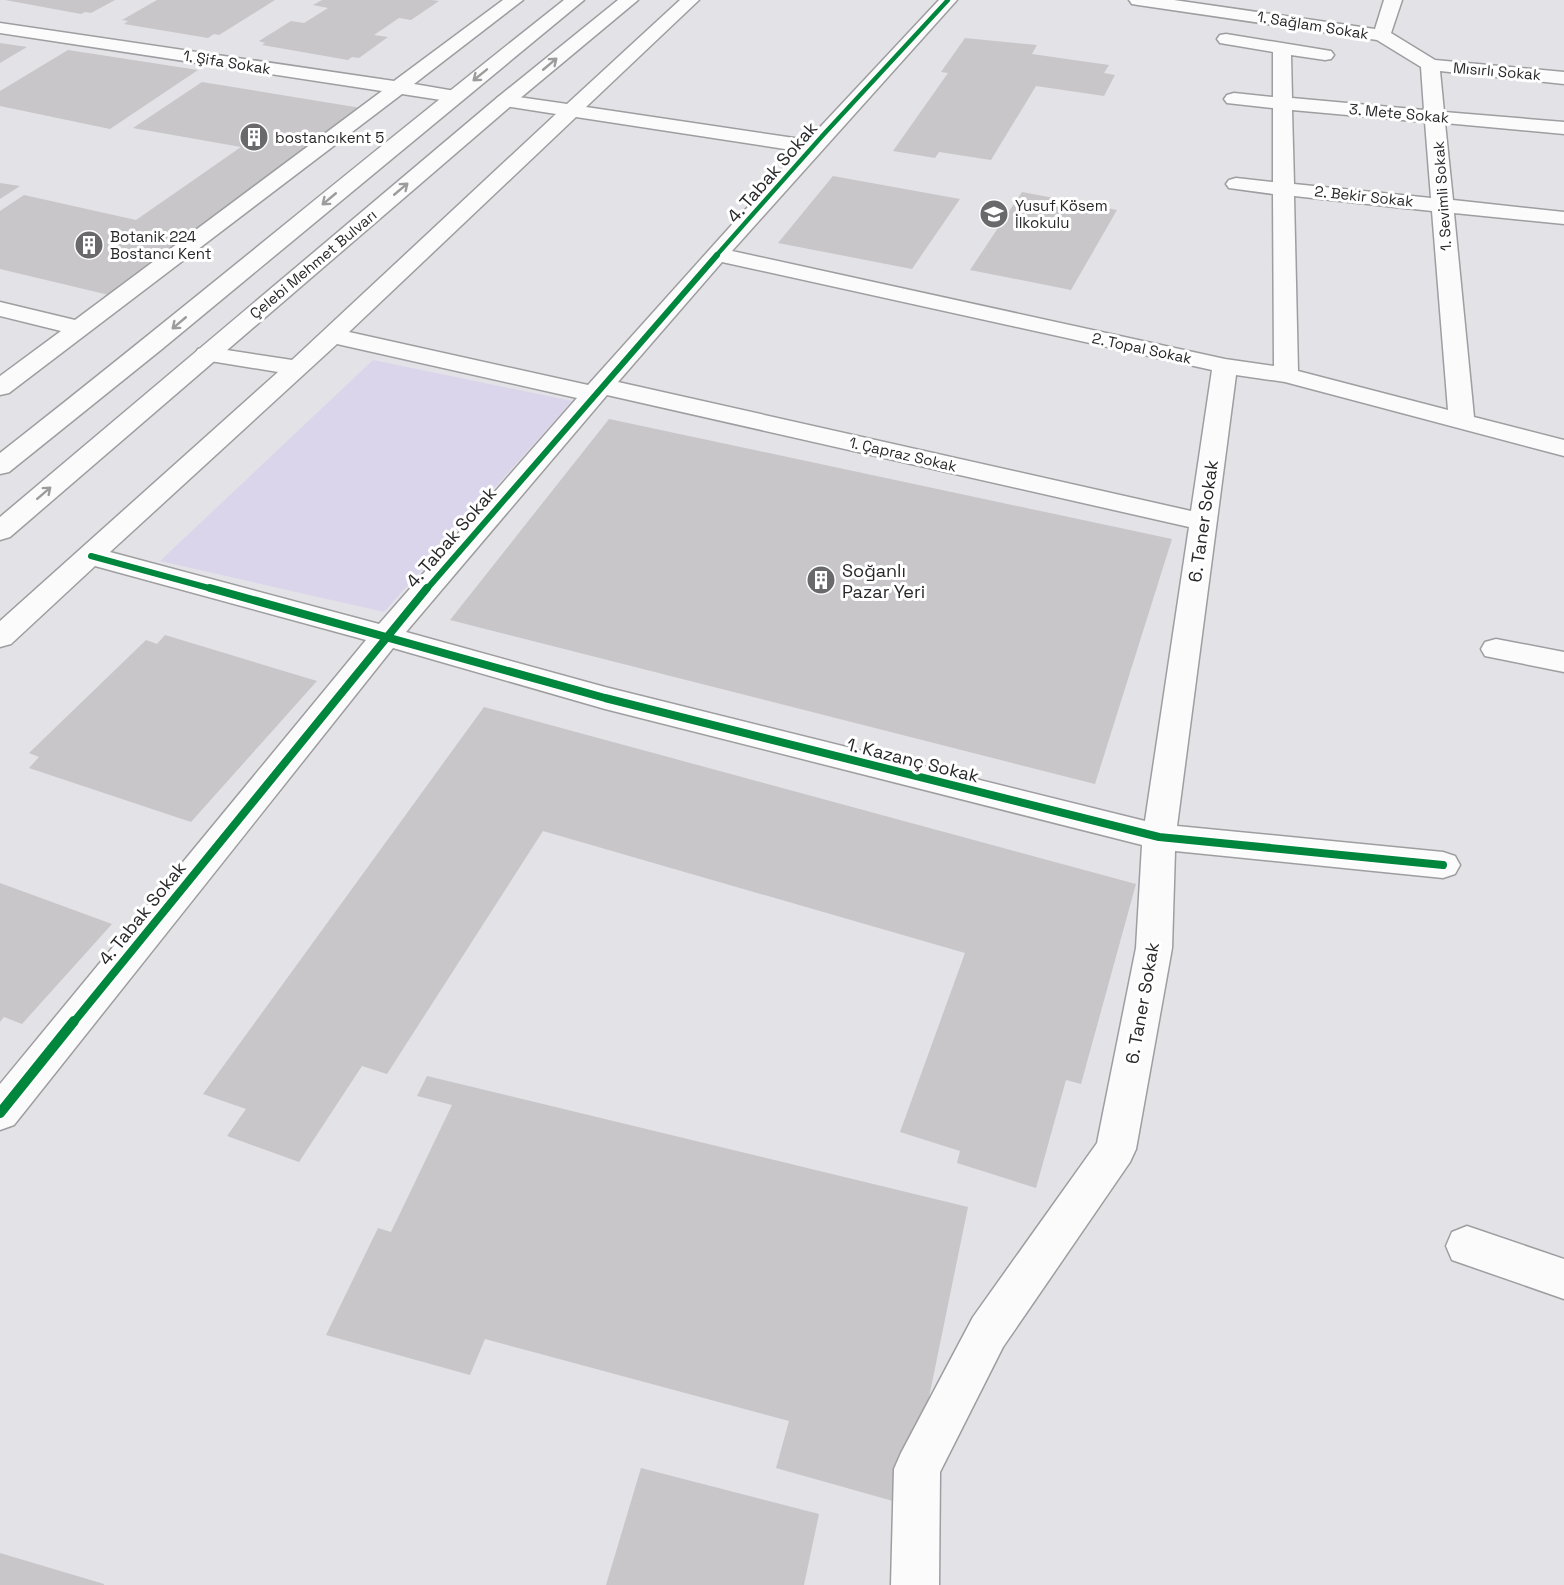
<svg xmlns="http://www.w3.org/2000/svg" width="1564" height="1585" font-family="'Space Grotesk',sans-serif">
<rect width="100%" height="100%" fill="#e3e2e6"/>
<!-- green -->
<path fill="#dbd5ec" d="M373,360l199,41 -188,211 -224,-51z"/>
<!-- building -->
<g fill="#c8c6c9">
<path d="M5,0h110l-24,13 -6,-1 -4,2z"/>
<path d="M157,0h118l-56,35 -5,-1 -6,4 -84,-14 4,-3 -6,-1z"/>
<path d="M322,0h110l7,1 -28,19 -12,-2 -25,17 14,2 -29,21 -7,-1 -4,3 -86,-15 3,-2 -6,-2 32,-20 13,2 24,-15 -15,-3z"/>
<path d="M965,38l72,7 -5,9 77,11 -5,8 11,2 -11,21 -68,-10 -45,74 -52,-8 -4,6 -42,-7 55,-78 -7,-1z"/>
<path d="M0,43l27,4 -27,16z"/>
<path d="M68,50l130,20 -88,59 -110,-23v-15z"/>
<path d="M202,82l159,26 -252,187 -109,-26v-58l24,-16 112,25 105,-73 -108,-19z"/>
<path d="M833,176l127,23 -48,70 -134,-26z"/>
<path d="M0,183l20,3 -20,13z"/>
<path d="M1022,192l95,18 -46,80 -101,-20z"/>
<path d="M609,419l563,120 -77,245 -645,-164z"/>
<path d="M165,635l152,46 -126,141 -162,-54 10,-11 -10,-4 117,-113 11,4z"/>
<path d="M484,707l652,177 -55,200 -15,-4 -30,108 -79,-25 3,-12 -60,-19 65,-179 -422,-122 -156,243 -25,-8 -63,96 -72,-26 19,-27 -43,-15z"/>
<path d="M0,883l112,41 -90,100 -18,-7 -4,5z"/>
<path d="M427,1076l541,131 -61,298 -131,-37 13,-47 -304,-82 -15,36 -144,-40 52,-107 13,4 61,-127 -35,-9z"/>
<path d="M641,1468l178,46 -15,71h-198z"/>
<path d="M0,1553l104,31v1h-104z"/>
</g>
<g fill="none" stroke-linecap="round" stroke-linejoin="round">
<!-- minor casing -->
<g stroke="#9e9da0" stroke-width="3">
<g id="minor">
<path d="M503,0h20l-109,84 47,8 3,4 -3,4 -7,2 -52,-8 -393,299 -9,2v-19l61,-45 -61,-15v-14l75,18 307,-229 -382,-58v-10l394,58z"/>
<path d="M680,0h19l-113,107 222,33 131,-140h18l-225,251 493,108 49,7 -1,-172 -44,-6 -3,-4 3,-4 7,-2 37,4v-74l-46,-5 -3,-4 3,-4 7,-2 39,4v-45l-47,-8 -6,-1 -3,-4 3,-4 6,-1 105,17 3,4 -3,4 -6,1 -34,-5 1,43 132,12 -3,-43 -44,-27 -239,-35 -6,-1 -3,-4h45l201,29 9,-29h18l-11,33 44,27 129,12v12l-124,-13 4,41 120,10v12l-119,-11 8,77 111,12v12l-110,-11 20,204 90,23v16l-279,-74 -49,-7 -59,451 266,26 12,4 5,9 -5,9 -12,4 -268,-27 -3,97 -36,201 -6,13 -127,185 -63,125 -1,113h-48l3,-116 7,-16 72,-136 124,-174 39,-195 6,-103 -537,-136 -212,-61 -379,477 -14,5v-46l366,-444 -271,-74 -84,78 -11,3v-26l278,-249 -80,-13 -3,-5 3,-5 9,-2 85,13 264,-246 -58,-9 -3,-4 3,-4 7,-2 62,9zM1292,110l133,12 6,76 -137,-14zM576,117l222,34 -210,234 -239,-53zM1294,196l138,15 16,199 -150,-39zM722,262l490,108 -21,141 -573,-129zM337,344l240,54 -198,226 -269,-72zM607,395l582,132 -44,294 -540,-134 -199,-55z"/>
<path d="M1496,639l68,13v20l-79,-16 -4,-7 4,-7z"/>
<path d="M1467,1226l97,33v40l-112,-39 -6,-14 6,-14z"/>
</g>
</g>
<!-- major casing -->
<g stroke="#9e9da0" stroke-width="3">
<g id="major">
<path d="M564,0h20l-422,349 -153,123 -9,2v-21c190,-149 375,-304 564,-453z"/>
<path d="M618,0h20l-126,105 -502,432 -10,3v-23l498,-420z"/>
</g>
</g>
<!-- minor -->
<use href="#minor" fill="#fbfbfb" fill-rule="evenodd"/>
<!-- major -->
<use href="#major" fill="#fbfbfb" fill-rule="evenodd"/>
<!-- cycleway-far3 casing -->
<g stroke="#fff" stroke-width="7">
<path id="cycleway-far3" d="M715,257l109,-123 124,-134"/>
</g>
<!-- cycleway-far2 casing -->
<g stroke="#fff" stroke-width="9">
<g id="cycleway-far2">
<path d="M91,556l125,34"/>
<path d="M426,590l291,-335"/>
</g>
</g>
<!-- cycleway-far1 casing -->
<g stroke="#fff" stroke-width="11">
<g id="cycleway-far1">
<path d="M210,588l395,110 554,139 284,28"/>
<path d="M73,1023l354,-435"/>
</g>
</g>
<!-- cycleway casing -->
<g stroke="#fff" stroke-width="14">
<path id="cycleway" d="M0,1113l74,-92"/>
</g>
<!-- cycleway-far3 -->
<use href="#cycleway-far3" stroke="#00873e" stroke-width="4.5"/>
<!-- cycleway-far2 -->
<use href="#cycleway-far2" stroke="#00873e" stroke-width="6"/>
<!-- cycleway-far1 -->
<use href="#cycleway-far1" stroke="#00873e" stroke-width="8"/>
<!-- cycleway -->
<use href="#cycleway" stroke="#00873e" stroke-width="10"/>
</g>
<!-- one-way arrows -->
<defs><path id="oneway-shaft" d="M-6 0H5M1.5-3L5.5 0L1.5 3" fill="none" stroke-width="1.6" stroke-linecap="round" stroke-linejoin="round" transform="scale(1.5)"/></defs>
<g stroke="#9c9c9d">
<use href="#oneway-shaft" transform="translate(550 64) rotate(-40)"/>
<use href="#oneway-shaft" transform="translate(480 75) rotate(141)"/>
<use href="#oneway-shaft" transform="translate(401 189) rotate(-40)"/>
<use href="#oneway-shaft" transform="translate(329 199) rotate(140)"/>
<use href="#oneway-shaft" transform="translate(179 323) rotate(140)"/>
<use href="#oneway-shaft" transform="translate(44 493) rotate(-41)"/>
</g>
<!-- icons -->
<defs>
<g id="building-disc" transform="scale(1.5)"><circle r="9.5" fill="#69696c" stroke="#fff"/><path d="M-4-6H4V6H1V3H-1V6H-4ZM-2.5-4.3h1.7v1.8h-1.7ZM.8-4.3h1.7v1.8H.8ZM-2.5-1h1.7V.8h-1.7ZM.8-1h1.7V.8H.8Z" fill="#fff"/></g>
<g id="school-disc" transform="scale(1.5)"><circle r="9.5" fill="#69696c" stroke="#fff"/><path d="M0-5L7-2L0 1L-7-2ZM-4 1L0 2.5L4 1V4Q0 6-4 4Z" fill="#fff"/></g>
</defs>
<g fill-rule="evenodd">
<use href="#building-disc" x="254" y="137"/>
<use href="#school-disc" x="994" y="214"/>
<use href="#building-disc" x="89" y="245"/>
<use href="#building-disc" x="821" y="580"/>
</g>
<g text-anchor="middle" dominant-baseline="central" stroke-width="6" stroke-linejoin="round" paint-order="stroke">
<!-- far-street labels -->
<g font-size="15" fill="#28282a" stroke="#fff">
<text transform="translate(1313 25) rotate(9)">1. Sağlam Sokak</text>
<text transform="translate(227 62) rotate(9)">1. Şifa Sokak</text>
<text transform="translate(1497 71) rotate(5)">Mısırlı Sokak</text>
<text transform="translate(1399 113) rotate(5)">3. Mete Sokak</text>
<text transform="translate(1364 196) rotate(6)">2. Bekir Sokak</text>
<text transform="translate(1442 196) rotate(-94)">1. Sevimli Sokak</text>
<text transform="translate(313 264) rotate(-40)">Çelebi Mehmet Bulvarı</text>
<text transform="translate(1142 348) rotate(12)">2. Topal Sokak</text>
<text transform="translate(903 454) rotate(13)">1. Çapraz Sokak</text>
</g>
<!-- far-poi labels -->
<g font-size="15" fill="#28282a" stroke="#fff" text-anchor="start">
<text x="275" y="137">bostancıkent 5</text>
<text x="1015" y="205">Yusuf Kösem<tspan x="1015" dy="17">İlkokulu</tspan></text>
<text x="110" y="236">Botanik 224<tspan x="110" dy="17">Bostancı Kent</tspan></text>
</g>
<!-- street labels -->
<g font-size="18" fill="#28282a" stroke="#fff">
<text transform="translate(772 172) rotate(-49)">4. Tabak Sokak</text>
<text transform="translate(1203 521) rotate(-82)">6. Taner Sokak</text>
<text transform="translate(451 537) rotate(-49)">4. Tabak Sokak</text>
<text transform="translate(913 760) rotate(14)">1. Kazanç Sokak</text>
<text transform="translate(142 913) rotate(-51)">4. Tabak Sokak</text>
<text transform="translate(1142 1003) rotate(-80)">6. Taner Sokak</text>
</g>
<!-- poi labels -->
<g font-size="18" fill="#28282a" stroke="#fff" text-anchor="start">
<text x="842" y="570">Soğanlı<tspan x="842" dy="21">Pazar Yeri</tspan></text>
</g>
</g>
</svg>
